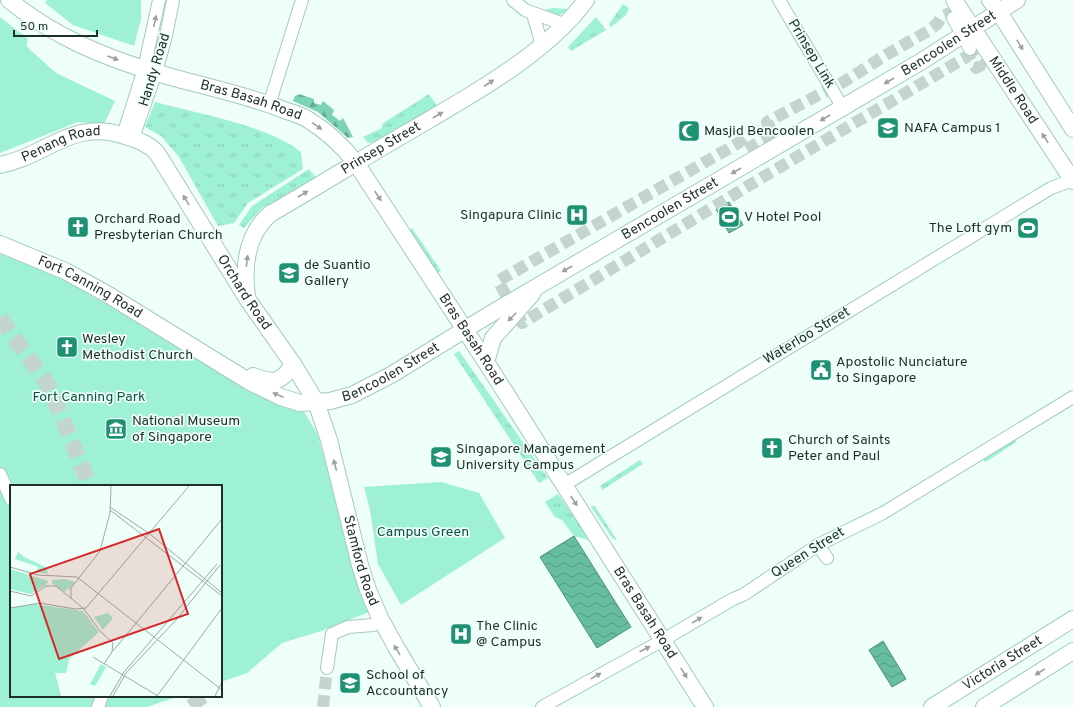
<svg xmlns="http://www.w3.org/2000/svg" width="1073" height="707" font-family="Overpass,sans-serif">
<defs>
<pattern id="grass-tufts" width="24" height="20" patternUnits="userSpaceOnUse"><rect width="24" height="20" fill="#9ff1d5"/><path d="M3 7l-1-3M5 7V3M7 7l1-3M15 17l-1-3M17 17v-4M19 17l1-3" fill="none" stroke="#88cfb7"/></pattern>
<pattern id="forest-firs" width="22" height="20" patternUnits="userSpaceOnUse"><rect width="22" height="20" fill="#7bd2b5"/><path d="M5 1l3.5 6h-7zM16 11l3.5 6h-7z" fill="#64ab93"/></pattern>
<pattern id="water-waves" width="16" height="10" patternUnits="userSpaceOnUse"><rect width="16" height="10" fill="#66bda0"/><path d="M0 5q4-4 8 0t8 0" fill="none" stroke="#539a82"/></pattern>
</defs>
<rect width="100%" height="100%" fill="#eefef8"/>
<!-- grass -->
<g fill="url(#grass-tufts)">
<path d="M623,4l6,4 -3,7 -15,12 -2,-3z"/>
<path d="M553,8l16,1 -11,7 -18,-5z"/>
<path d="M596,17l10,13 -35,21 -3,-4z"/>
<path d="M429,94l8,12 -57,35 -12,2 -5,-6 19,-9v-4z"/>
<path d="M155,102c40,11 115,24 146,50l2,17 -55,34 -14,20 -16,3 -39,-69 -18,-21 -16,-9z"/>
<path d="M309,169l7,9 -54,30 -18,20 -5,-3 13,-19z"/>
<path d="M412,228l29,43 -5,3 -28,-43z"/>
<path d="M459,351l89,127 -9,5 -85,-129z"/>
<path d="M1015,436l1,6 -30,20 -2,-1 -1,-3z"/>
<path d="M640,460l3,4 -41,26 -2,-4z"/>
<path d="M558,494l33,47 -17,-5 -12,-16 -7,-3 -10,-15z"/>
<path d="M594,505l23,35 -4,-1 -22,-32z"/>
</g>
<!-- forest -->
<path fill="url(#forest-firs)" d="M299,94l15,5v4l7,2 2,-4 11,9 -2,5 8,6 3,-3 10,19 -5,1 -30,-26 -25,-11 2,-5z"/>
<!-- park -->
<g fill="#9ff1d5">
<path d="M47,0h94v19l-7,27 -61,-21 -28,-22z"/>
<path d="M0,17l28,22 -2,7 30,27 59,28 -11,23 -26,-2 -78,31z"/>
<path d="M0,254l62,24 196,116 45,16 14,23 52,179 -48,19 -39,12 -35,30 -26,9v-196h-210v210h168l-32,11h-147z"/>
<path d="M441,482l38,11 26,45 -104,67 -23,-41 -8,-54 -6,-23z"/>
</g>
<!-- water -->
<g fill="url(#water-waves)" stroke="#50927c">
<path d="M729,202l14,23 -14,8 -13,-24z"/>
<path d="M574,536l57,91 -34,21 -57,-91z"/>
<path d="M883,641l23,38 -14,8 -23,-37z"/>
</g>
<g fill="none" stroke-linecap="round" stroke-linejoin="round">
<!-- minor-tunnel -->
<g stroke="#c4d4ce" stroke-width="12" stroke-dasharray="12 6" stroke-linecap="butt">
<path d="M953,18l-3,-5 -8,3 -5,8 -9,7 -42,24 -41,26 -78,41 6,12 -27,16 -6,-8 -242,139 24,42 236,-143 210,-124 8,12 4,-2 -10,-17"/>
<path d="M323,707l4,-39"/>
</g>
<!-- major-tunnel -->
<g stroke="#c4d4ce" stroke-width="16" stroke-dasharray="16 8" stroke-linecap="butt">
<path d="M0,318l49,68 41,100"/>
<path d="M193,696l8,11"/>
</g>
<!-- minor casing -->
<g stroke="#a4cbbc" stroke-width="14">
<g id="minor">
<path d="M513,0l12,10 41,15"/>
<path d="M779,0l64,108"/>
<path d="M533,14l9,31"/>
<path d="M953,18l17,31"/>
<path d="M269,105l33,-105"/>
<path d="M123,135l21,-66 15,-69"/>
<path d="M133,138l23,-66 10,-36 7,-36"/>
<path d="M0,474l11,25"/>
<path d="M564,485l487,-297 22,-8"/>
<path d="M818,545l9,13"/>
<path d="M327,668l5,-34 16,-7 25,-2"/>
<path d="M98,707l4,-11"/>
<path d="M542,707l121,-67 70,-41 10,-4 75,-50 65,-32 190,-116"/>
</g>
</g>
<!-- major casing -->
<g stroke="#a4cbbc" stroke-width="18">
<g id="major">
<path id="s1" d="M9,0c44,36 94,57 148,73 41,12 82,20 122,35 9,4 20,6 28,11 20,12 35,26 49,44l130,199 219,345"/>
<path id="s2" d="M954,0l119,181"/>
<path d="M990,0l9,12 74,117"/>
<path id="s3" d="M0,165c47,-9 72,-47 125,-29 12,4 23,7 32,17l91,147 45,64 23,38 13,38 31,125 8,25 12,28 16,29 36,60"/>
<path id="s4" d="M0,244l65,27 42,23 143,88 31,15 19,6 30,-2 22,-6 39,-20 96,-59 435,-255 95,-61"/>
<path id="s5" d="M247,296c-4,-30 -1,-61 23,-82 47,-27 93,-56 140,-83 58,-34 137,-77 176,-131"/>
<path d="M486,362l7,-24 39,-44"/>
<path d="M253,376c20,8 29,7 40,-12"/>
<path id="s6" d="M932,707l141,-88"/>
<path d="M984,707l89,-56"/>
</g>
</g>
<!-- minor -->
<use href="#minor" stroke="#fff" stroke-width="12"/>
<!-- major -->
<use href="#major" stroke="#fff" stroke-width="16"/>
</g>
<!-- one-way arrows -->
<defs><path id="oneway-solid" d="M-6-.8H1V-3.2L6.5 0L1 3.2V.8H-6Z"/></defs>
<g fill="#9aa19e">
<use href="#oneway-solid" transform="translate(155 21) rotate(-79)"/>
<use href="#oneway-solid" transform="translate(1020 45) rotate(58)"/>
<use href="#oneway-solid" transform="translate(113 58) rotate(20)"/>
<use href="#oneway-solid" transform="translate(889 81) rotate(150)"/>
<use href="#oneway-solid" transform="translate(489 83) rotate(-33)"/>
<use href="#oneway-solid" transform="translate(438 115) rotate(-30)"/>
<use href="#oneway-solid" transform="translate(825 118) rotate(150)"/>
<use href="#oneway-solid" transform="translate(317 126) rotate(34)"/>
<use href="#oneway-solid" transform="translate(1045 138) rotate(-123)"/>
<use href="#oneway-solid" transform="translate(736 171) rotate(150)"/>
<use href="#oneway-solid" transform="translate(303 194) rotate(-30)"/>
<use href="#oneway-solid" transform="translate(378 196) rotate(57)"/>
<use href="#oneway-solid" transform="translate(186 200) rotate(-121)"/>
<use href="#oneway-solid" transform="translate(247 261) rotate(-83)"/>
<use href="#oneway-solid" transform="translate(567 269) rotate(150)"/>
<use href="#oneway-solid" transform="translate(512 317) rotate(135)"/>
<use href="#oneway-solid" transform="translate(278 395) rotate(-157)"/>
<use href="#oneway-solid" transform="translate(335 465) rotate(-105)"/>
<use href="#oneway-solid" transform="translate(574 501) rotate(57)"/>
<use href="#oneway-solid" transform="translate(697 620) rotate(-31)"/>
<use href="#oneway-solid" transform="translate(645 649) rotate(-27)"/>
<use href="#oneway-solid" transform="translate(397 650) rotate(-121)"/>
<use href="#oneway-solid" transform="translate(1040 672) rotate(148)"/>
<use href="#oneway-solid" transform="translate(684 673) rotate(58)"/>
<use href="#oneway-solid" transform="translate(596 676) rotate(-29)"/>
</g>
<!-- icons -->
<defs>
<g id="university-square" transform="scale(1.15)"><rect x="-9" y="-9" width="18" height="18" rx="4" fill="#1f9173" stroke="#eefef8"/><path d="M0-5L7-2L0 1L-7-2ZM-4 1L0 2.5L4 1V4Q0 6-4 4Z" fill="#fff"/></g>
<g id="mosque-square" transform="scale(1.15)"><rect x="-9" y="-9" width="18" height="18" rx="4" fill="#1f9173" stroke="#eefef8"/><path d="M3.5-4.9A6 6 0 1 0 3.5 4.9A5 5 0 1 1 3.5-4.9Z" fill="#fff"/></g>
<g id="hospital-square" transform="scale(1.15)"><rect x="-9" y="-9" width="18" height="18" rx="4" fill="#1f9173" stroke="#eefef8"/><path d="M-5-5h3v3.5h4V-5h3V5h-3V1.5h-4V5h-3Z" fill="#fff"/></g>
<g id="stadium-square" transform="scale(1.15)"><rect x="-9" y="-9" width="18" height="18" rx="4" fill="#1f9173" stroke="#eefef8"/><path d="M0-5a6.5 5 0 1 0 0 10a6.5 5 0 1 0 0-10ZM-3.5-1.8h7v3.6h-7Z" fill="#fff"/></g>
<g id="church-square" transform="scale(1.15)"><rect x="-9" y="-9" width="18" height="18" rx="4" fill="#1f9173" stroke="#eefef8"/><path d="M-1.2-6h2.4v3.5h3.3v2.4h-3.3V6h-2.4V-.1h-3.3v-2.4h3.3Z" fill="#fff"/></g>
<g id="civic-square" transform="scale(1.15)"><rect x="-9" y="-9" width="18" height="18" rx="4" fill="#1f9173" stroke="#eefef8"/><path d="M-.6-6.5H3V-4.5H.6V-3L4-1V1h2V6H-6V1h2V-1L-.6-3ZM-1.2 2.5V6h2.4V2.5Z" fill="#fff"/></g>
<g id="museum-square" transform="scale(1.15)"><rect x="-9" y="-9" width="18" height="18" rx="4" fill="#1f9173" stroke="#eefef8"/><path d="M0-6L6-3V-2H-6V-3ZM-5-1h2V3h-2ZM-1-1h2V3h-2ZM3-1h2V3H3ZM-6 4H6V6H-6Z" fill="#fff"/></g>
</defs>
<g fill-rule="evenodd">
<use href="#university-square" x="888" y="128"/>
<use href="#mosque-square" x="689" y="131"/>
<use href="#hospital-square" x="577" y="215"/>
<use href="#stadium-square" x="729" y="217"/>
<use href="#church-square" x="78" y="227"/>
<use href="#stadium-square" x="1028" y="228"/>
<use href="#university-square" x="289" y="273"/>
<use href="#church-square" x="67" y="347"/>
<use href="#civic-square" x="821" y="370"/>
<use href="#museum-square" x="116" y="429"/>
<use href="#church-square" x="772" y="448"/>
<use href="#university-square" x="441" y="457"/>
<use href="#hospital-square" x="461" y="634"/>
<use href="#university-square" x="350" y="683"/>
</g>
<g text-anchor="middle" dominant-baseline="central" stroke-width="3.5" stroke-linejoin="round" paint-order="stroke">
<!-- street labels -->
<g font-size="14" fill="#1e2e28" stroke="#eefef8">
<text stroke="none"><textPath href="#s4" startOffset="1086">Bencoolen Street</textPath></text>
<text transform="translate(811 54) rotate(59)">Prinsep Link</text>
<text transform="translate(155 70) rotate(-73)">Handy Road</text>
<text stroke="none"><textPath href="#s2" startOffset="108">Middle Road</textPath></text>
<text stroke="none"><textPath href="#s1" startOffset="264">Bras Basah Road</textPath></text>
<text stroke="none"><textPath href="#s3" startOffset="65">Penang Road</textPath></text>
<text stroke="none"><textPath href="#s5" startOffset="218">Prinsep Street</textPath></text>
<text stroke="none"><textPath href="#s4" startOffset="762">Bencoolen Street</textPath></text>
<text stroke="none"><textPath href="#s4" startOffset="100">Fort Canning Road</textPath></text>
<text stroke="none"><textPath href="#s3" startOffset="333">Orchard Road</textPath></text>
<text transform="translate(807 336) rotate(-31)">Waterloo Street</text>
<text stroke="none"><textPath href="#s1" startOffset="600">Bras Basah Road</textPath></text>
<text stroke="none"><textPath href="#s4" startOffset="438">Bencoolen Street</textPath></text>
<text transform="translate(808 553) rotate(-32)">Queen Street</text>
<text stroke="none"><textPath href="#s3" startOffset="629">Stamford Road</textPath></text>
<text stroke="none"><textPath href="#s1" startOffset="924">Bras Basah Road</textPath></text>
<text stroke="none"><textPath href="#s6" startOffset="83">Victoria Street</textPath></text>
</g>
<!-- poi labels -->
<g font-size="14" fill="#1e2e28" stroke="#eefef8" text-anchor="start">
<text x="904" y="128">NAFA Campus 1</text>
<text x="704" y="131">Masjid Bencoolen</text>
<text x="562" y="215" text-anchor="end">Singapura Clinic</text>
<text x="744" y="217">V Hotel Pool</text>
<text x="94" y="219">Orchard Road<tspan x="94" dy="16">Presbyterian Church</tspan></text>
<text x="1012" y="228" text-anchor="end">The Loft gym</text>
<text x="304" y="265">de Suantio<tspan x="304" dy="16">Gallery</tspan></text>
<text x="82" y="339">Wesley<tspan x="82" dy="16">Methodist Church</tspan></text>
<text x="836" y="362">Apostolic Nunciature<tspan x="836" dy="16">to Singapore</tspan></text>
<text x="132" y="421">National Museum<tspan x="132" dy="16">of Singapore</tspan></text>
<text x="788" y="440">Church of Saints<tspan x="788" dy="16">Peter and Paul</tspan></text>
<text x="456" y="449">Singapore Management<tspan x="456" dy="16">University Campus</tspan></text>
<text x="476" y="626">The Clinic<tspan x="476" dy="16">@ Campus</tspan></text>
<text x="366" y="675">School of<tspan x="366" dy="16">Accountancy</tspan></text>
</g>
<!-- park labels -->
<g font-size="14" fill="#0b5442" stroke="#eefef8">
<text x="89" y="397">Fort Canning Park</text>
<text x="423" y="532">Campus Green</text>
</g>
</g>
<!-- overview -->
<g transform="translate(10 485)">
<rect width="212" height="212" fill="#eefef8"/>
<path d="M56,94l9,3 -7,9v-3l-3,4 -13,-9v-3z" fill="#9ff1d5"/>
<path d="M8,67l8,6 20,9 2,7 -13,-2 4,-5 -24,-8zM0,84l38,12 -1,3 -16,10 -21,-5zM25,119l48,7 16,21 -30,27 -3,14h-11l6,23h-51v-88zM98,128l5,5 -10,12 -9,-13z" fill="#9ff1d5"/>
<path d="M91,179l5,3 -11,19 -5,-2z" fill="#9ff1d5"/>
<path fill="none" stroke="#9baba5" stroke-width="1" d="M100,22l40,27 72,59M100,25l112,86M0,82l28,8 39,2 145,113M0,106l21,5 15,-10h10l28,23 16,22 13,12 -1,9 -8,12M61,113v-10l29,-37 10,-38 1,-27M0,123l30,-5 35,6 11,-1 103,-122M103,166l109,-132M83,172l65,39M100,211l14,-24 93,-108M103,211l13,-23 50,-53 44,-55M147,211l65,-88M205,211l7,-14"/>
<path fill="#d62828" fill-opacity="0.15" stroke="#d62828" stroke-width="2" d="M149,44l29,85 -129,45 -29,-85z"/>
<rect width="212" height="212" fill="none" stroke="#1e2e28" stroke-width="2"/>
</g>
<!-- scale -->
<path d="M14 30v6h83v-6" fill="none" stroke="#1e2e28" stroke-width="2"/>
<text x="20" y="30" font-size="12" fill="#1e2e28" stroke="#eefef8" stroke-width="3" paint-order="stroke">50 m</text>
</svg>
